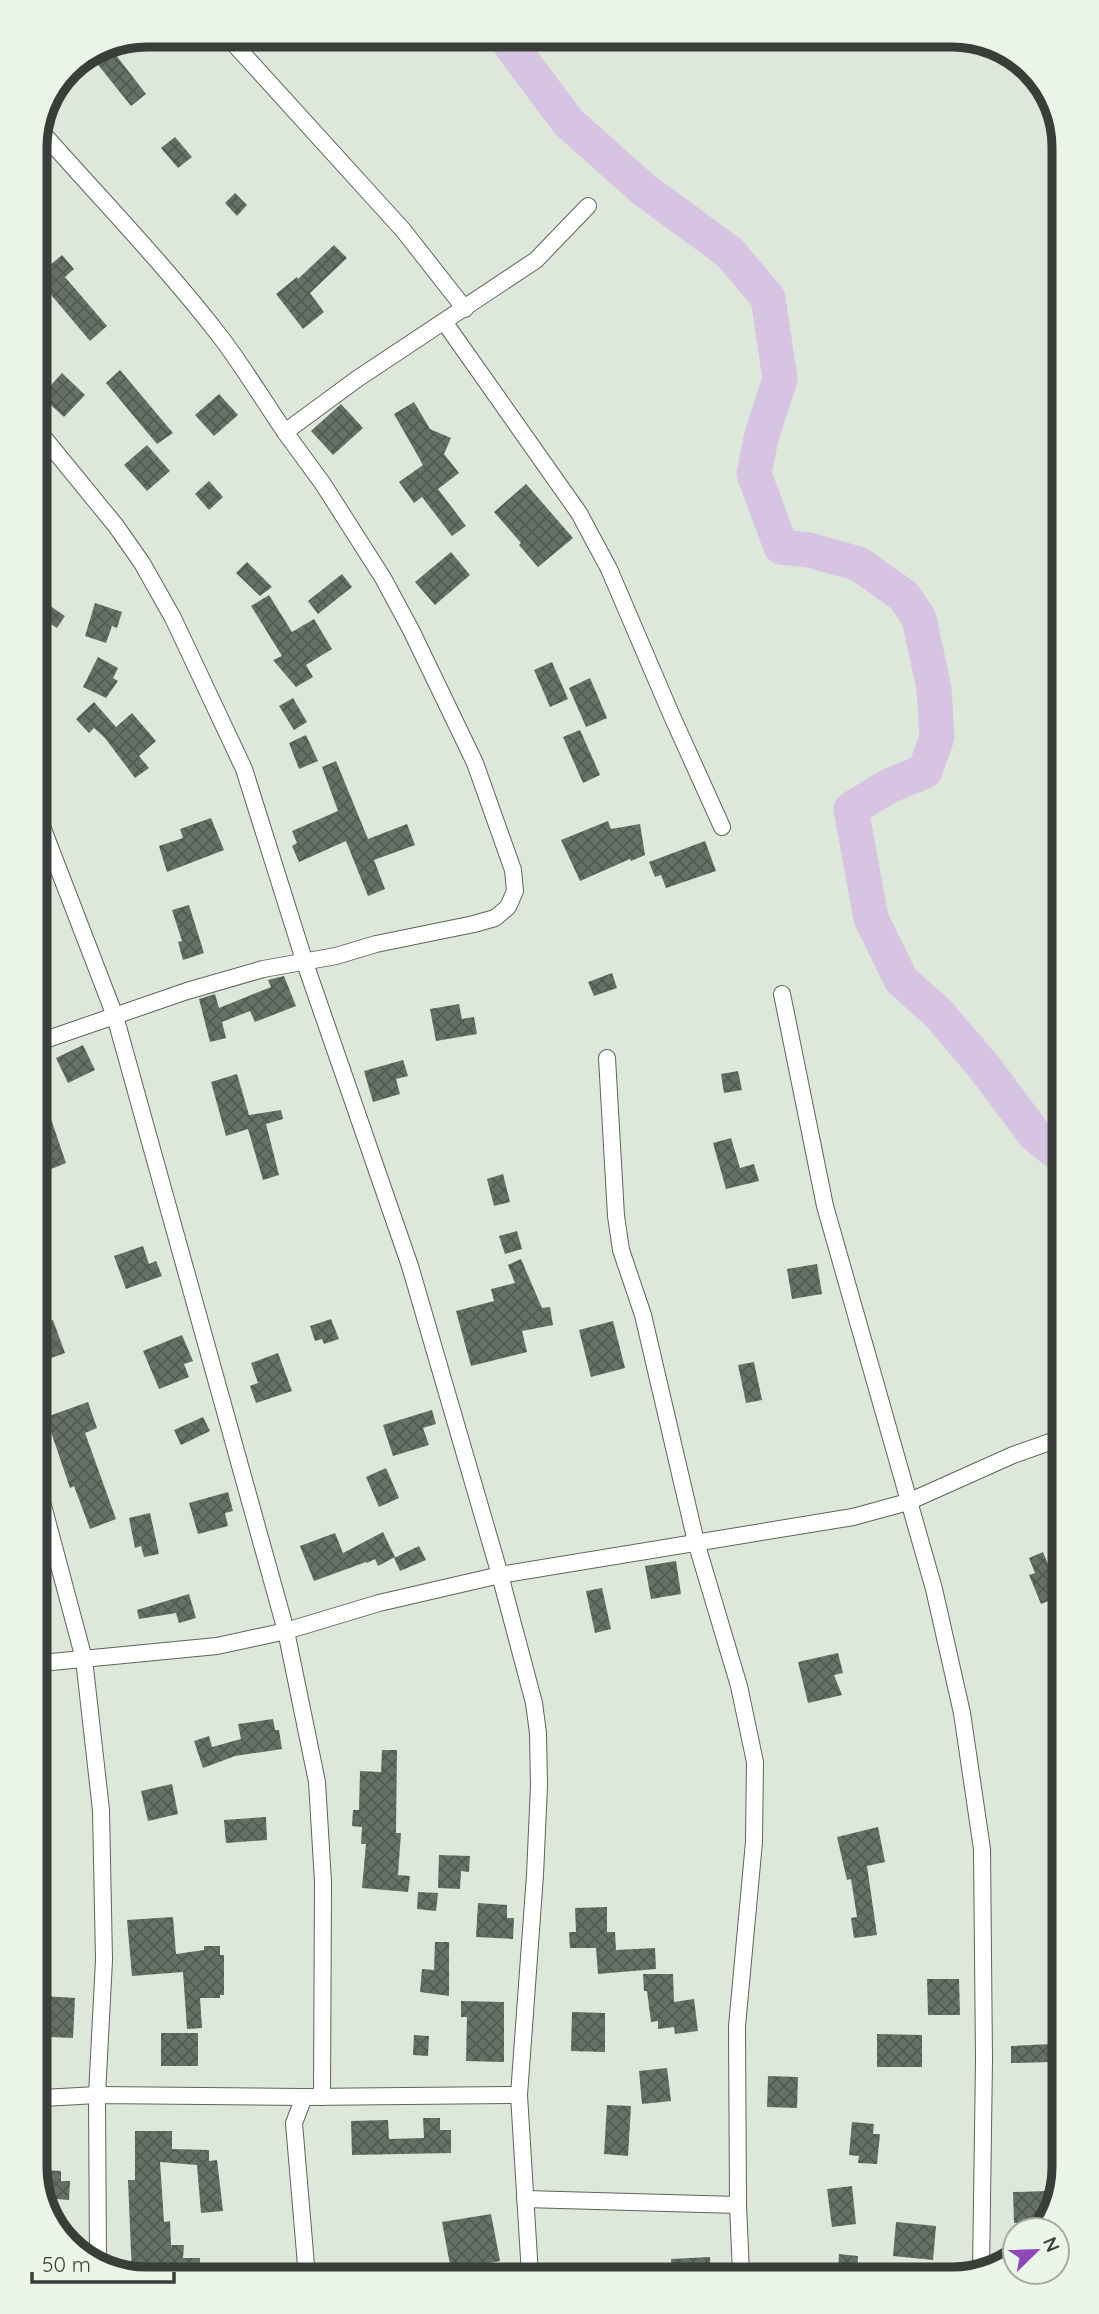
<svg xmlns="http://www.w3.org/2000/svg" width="1099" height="2314" font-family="Quicksand,sans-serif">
<defs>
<pattern id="building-cross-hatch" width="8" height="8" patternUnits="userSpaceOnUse" patternTransform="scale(1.75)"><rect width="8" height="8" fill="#667165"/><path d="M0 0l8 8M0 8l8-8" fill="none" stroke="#515a50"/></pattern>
</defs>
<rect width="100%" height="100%" fill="#dde8db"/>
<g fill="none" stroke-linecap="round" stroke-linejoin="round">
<!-- river -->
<path stroke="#d6c4e2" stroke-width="35" d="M499,35l7,4 62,83 75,67 86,63 39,46 12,81 -19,59 -7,36 27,73 28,3 50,14 45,32 15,22 15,71 3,48 -12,34 -36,15 -38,23 20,109 30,62 37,33 46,54 51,68 25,20"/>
</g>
<!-- building -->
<g fill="url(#building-cross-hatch)">
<path d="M112,50l34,44 -15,12 -36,-45 8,-8z"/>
<path d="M175,137l17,20 -14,11 -17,-20z"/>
<path d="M235,193l12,12 -10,11 -12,-13z"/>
<path d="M334,245l13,13 -37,35 14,19 -21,17 -27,-35 21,-17 1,2z"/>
<path d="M62,255l12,14 -9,8 42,49 -17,15 -54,-64z"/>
<path d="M120,370l53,63 -16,11 -51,-61z"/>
<path d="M62,373l23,22 -21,22 -23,-21z"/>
<path d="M219,394l19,21 -24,21 -19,-21z"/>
<path d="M414,402l16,27 21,9 -7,16 15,19 -21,16 28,37 -14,10 -30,-39 -8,6 -15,-21 24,-17 -29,-51z"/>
<path d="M341,404l22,24 -30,27 -22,-24z"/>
<path d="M147,445l23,26 -23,20 -23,-26z"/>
<path d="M209,481l14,16 -14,13 -14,-16z"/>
<path d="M526,484l47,54 -35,29 -19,-22 2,-2 -27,-31z"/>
<path d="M451,552l19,23 -35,30 -20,-23z"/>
<path d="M247,562l25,25 -12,9 -24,-23z"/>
<path d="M342,574l10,13 -34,27 -10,-13z"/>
<path d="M269,595l23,37 22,-13 18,30 -26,16 7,12 -17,10 -23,-27 9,-4 -31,-50z"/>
<path d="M37,597l28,19 -8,12 -8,-5 -12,18z"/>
<path d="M95,603l27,9 -5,16 -5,-2 -6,17 -21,-7z"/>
<path d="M98,657l20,11 -5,10 5,3 -12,17 -23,-11z"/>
<path d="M552,662l16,37 -18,8 -16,-37z"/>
<path d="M590,678l17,40 -21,9 -17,-39z"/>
<path d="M293,698l14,24 -13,8 -15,-24z"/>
<path d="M94,702l22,25 16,-14 24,28 -17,15 10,12 -14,10 -30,-40 -11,-10 -5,5 -13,-14z"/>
<path d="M580,730l20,45 -17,8 -20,-46z"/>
<path d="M306,735l12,26 -19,8 -10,-26z"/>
<path d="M336,761l32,78 39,-15 8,21 -41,15 11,29 -17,7 -22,-55 -47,21 -7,-16 5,-3 -5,-12 46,-20 -16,-44z"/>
<path d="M211,818l13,32 -57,22 -8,-26 24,-8 -3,-9z"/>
<path d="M608,821l3,8 29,-5 5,31 -14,6 -1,-2 -50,22 -19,-41z"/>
<path d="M705,841l11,30 -50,17 -5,-13 -6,2 -6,-15z"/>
<path d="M189,905l15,48 -21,7 -5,-18 4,-1 -10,-31z"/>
<path d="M612,973l5,15 -23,8 -6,-14z"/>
<path d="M284,976l12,30 -41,16 -5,-11 -28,11 4,16 -16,4 -11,-43 16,-5 4,14 52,-21 -3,-7z"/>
<path d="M459,1004l3,15 12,-2 3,17 -41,7 -6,-32z"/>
<path d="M83,1045l12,25 -27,13 -12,-25z"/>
<path d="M403,1060l5,16 -12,3 4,15 -27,8 -9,-31z"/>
<path d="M738,1071l4,19 -18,3 -3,-19z"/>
<path d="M237,1074l12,41 32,-5 2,9 -17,5 13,51 -16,5 -15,-51 -22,7 -15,-54z"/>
<path d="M39,1097l10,23 2,-1 15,44 -27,11z"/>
<path d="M731,1138l9,30 14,-4 5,17 -33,8 -13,-46z"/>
<path d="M503,1174l7,28 -16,4 -7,-27z"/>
<path d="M517,1231l5,18 -17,5 -6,-18z"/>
<path d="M143,1246l6,18 7,-3 6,15 -36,13 -12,-33z"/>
<path d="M521,1259l21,49 8,-1 3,18 -31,6 5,21 -56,14 -15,-55 38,-10 -3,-12 24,-6 -7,-18z"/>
<path d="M817,1264l5,30 -30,5 -5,-30z"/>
<path d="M331,1319l8,20 -15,5 -2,-5 -7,2 -5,-15z"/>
<path d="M53,1320l12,33 -25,9v-37z"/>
<path d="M613,1321l12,47 -34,9 -12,-47z"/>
<path d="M182,1335l11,26 -9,3 5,13 -30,12 -16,-38z"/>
<path d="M278,1353l14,38 -36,12 -6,-17 8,-3 -7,-20z"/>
<path d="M754,1362l8,38 -16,3 -8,-38z"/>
<path d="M88,1402l9,26 -12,5 31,86 -26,10 -16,-43 -4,2 -24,-71z"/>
<path d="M432,1410l4,14 -13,4 6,17 -36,11 -10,-31z"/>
<path d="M203,1417l7,14 -29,14 -7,-15z"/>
<path d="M386,1468l13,30 -20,9 -13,-30z"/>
<path d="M228,1492l5,19 -8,2 3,13 -30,8 -9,-31z"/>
<path d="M150,1513l9,41 -15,3 -3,-11 -6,2 -6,-30z"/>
<path d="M383,1532l12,25 -17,9 -3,-7 -8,4 -1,-1 -52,19 -14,-35 35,-13 8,20z"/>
<path d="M419,1546l7,14 -26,11 -6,-13z"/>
<path d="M1043,1552l18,44 -20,8 -12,-29 6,-2 -6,-15z"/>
<path d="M676,1561l5,33 -30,5 -6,-33z"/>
<path d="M602,1588l9,41 -16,4 -9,-42z"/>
<path d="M189,1594l7,24 -17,5 -3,-10 -37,6 -2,-9z"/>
<path d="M838,1653l5,20 -9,2 8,20 -34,8 -10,-41z"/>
<path d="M273,1719l2,11h4l3,19 -47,7 -32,12 -9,-27 15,-5 3,11 29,-8 -3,-15z"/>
<path d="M382,1750h15l-1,83h5l-3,42 12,1 -2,16 -46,-4 4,-44h-5l1,-17 -10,-1 1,-16h6l1,-39 21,1z"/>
<path d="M172,1784l6,30 -30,7 -7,-30z"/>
<path d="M266,1817l1,23 -41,3 -2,-23z"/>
<path d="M878,1827l7,35 -18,4 10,69 -23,3 -3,-20 6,-1 -6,-38 -4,1 -10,-43z"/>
<path d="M439,1855l31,1 -1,16 -8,-1 -1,18 -22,-1z"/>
<path d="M418,1892l20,1 -2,18 -19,-2z"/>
<path d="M478,1903l29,2v13h7l-1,21 -37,-2z"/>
<path d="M607,1907v25h8l1,18 39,-2 1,21 -58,5 -2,-26h-26l-1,-16h7l-1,-24z"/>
<path d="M173,1917l3,37 28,-4v-4h16v9h4v40h-4v3h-20l2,30 -15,1 -4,-57 -51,4 -5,-56z"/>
<path d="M435,1942h14v54l-29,-4 2,-23 12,1z"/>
<path d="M643,1974h30l1,28 20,-3 4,32 -23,3 -1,-7 -16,2v-8l-7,1 -4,-31h-3z"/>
<path d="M927,1979h32l1,36h-32z"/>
<path d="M43,1996l32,2 -2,40 -23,-1v-7l-7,-1z"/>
<path d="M461,2001l43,1v60l-38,-1 1,-44h-6z"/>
<path d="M572,2012l33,1v39l-34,-1z"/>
<rect x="161" y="2033" width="37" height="33"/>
<path d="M877,2034l45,1v32h-45z"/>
<path d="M414,2035l15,1 -1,20 -15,-1z"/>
<path d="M1051,2044l1,18 -41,1v-17z"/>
<path d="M667,2068l4,33 -29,3 -3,-33z"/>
<path d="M768,2076l30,1 -1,31 -30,-1z"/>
<path d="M607,2105l24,1 -3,50 -24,-2z"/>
<path d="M423,2118h17v12h11v23l-99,2 -1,-34 37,-1 1,19 35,-1z"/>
<path d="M852,2122l22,2 -1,10h7l-3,30 -19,-1 1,-7 -10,-1z"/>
<path d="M135,2131h37v18l37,1v11l8,-1 6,51 -22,2 -4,-48 -37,-3 4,60 6,-1 1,24h13l-1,13h17v20l-59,1 -9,-4 -4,-95h7z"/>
<path d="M43,2170l18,1v10h9l-1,19 -26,-2z"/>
<path d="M852,2186l4,38 -24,3 -5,-38z"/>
<path d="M1048,2191l1,24 -2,7 -33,1 -1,-31z"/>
<path d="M491,2214l9,47 -49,9 -9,-48z"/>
<path d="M896,2222l40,4 -3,34 -40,-4z"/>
<path d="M839,2254l19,2 -1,16h-19z"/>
<path d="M710,2257l1,16 -39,1 -1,-15z"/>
</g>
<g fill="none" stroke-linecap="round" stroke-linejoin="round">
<!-- minor casing -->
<g stroke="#5b6559" stroke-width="18">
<g id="minor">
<path d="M226,35l177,195 62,79"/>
<path d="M40,130c60,68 123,133 179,205 24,31 44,65 66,97"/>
<path d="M445,323l134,190 30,56 62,145 51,113"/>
<path d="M36,428l80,98 26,37 31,55 71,151 61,194 105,303 90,309 34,128 4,30 1,53 -4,89 -16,220 11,180"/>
<path d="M38,816l77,200 171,615 31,151 6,100 -1,215"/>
<path d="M782,994l43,212 109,383 28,124 20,136 2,211 -3,211"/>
<path d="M39,1042l148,-51 76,-22 73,-13 40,-12 98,-20 21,-6 13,-11 7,-16 -2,-21 -38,-107 -64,-133 -28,-52 -60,-94 -38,-52 72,-53 179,-119 52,-54"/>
<path d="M607,1058l9,158 5,34 22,65 53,227 43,144 16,76 -1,80 -17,184 1,179 3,68"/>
<path d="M41,1498l43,161 17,151 3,150 -7,135 1,168"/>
<path d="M41,1663l176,-17 69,-15 93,-28 121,-28 353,-58 55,-15 105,-47 48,-17"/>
<path d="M304,2097l-10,26 13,154"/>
<path d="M43,2098l54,-3 207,2 215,-2"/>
<path d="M525,2199l213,6"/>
</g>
</g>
<!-- minor -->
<use href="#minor" stroke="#fff" stroke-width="16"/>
</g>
<!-- crop -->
<path d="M0 0H1099V2314H0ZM147 47H952A100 100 0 0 1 1052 147V2167A100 100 0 0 1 952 2267H147A100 100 0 0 1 47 2167V147A100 100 0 0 1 147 47Z" fill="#eaf5e8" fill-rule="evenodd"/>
<path fill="none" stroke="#3a3e39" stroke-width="9" d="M147 47H952A100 100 0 0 1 1052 147V2167A100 100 0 0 1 952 2267H147A100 100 0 0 1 47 2167V147A100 100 0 0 1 147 47Z"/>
<!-- north arrow -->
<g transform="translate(1036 2251) rotate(67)"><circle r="33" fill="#eaf5e8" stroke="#a4aca2" stroke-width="2"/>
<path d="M0-5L12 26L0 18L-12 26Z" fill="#9047b9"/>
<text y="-10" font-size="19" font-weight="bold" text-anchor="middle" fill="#3a3e39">N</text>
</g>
<!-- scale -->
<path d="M32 2272v10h142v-10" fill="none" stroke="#3a3e39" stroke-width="3.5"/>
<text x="42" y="2272" font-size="21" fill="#3a3e39" stroke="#eaf5e8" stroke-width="5" paint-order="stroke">50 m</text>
</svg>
